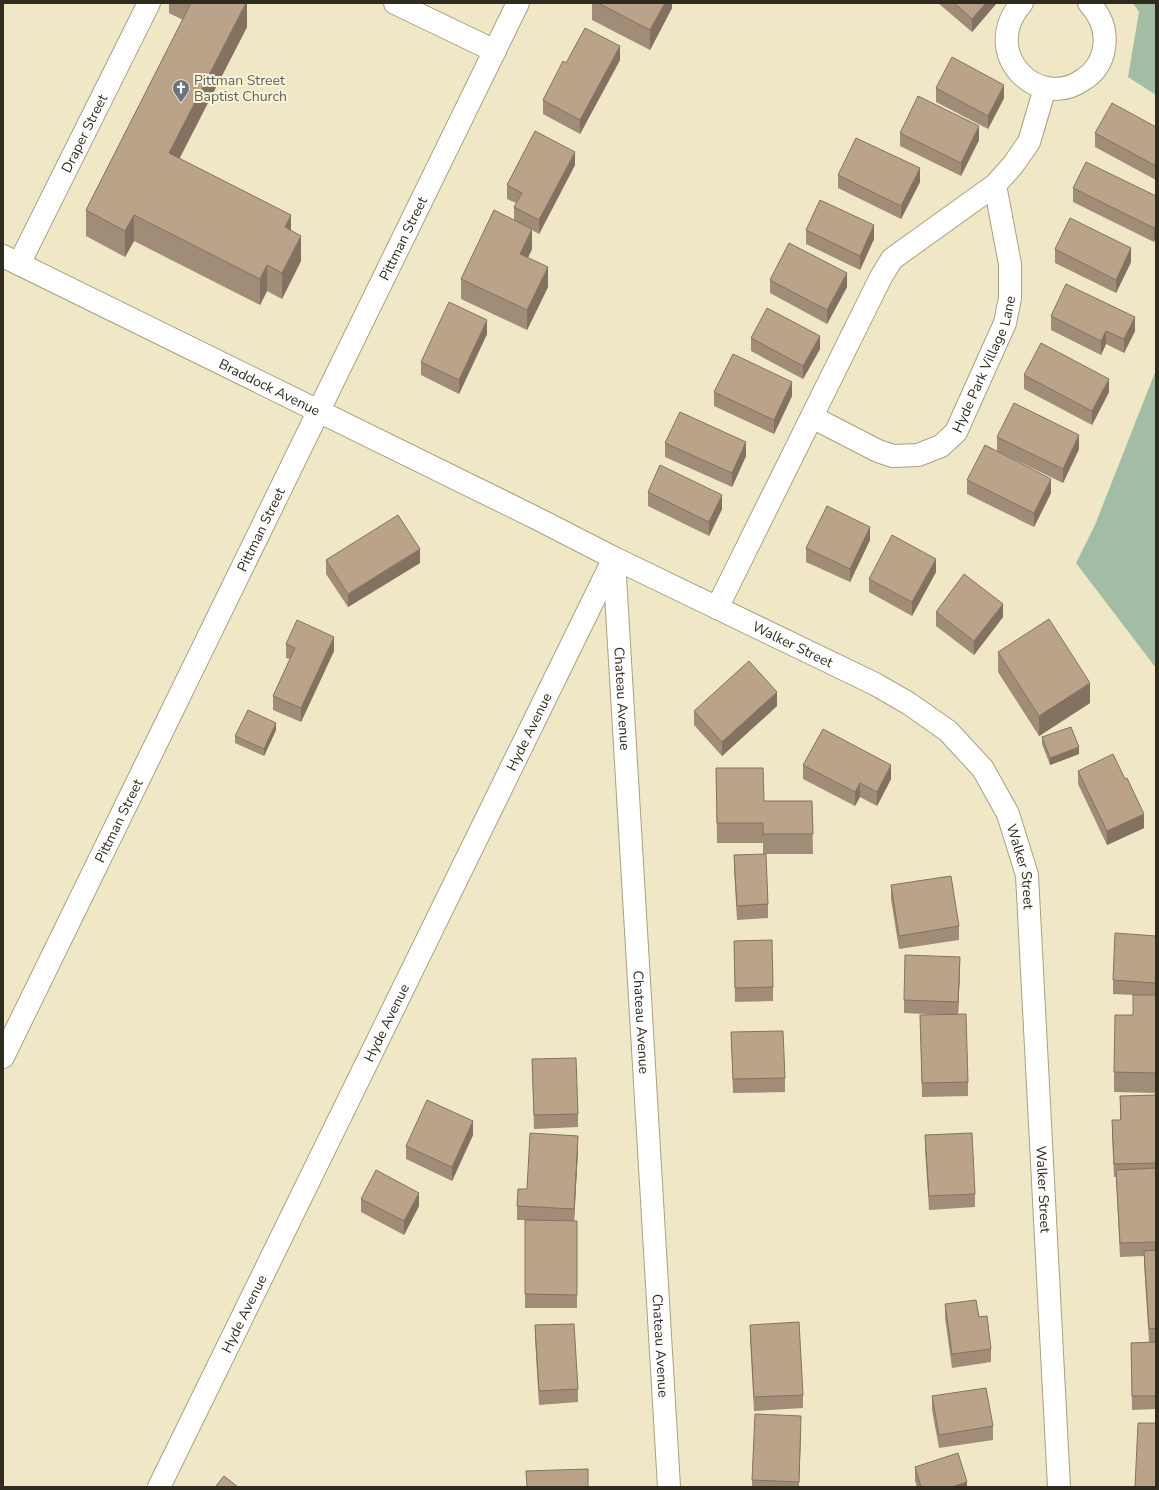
<svg xmlns="http://www.w3.org/2000/svg" width="1159" height="1490" font-family="'Nunito Sans',sans-serif">
<rect width="100%" height="100%" fill="#efe7c5"/>
<!-- green -->
<g fill="#a2bca6">
<path d="M1133,3h23v92l-28,-18 11,-65z"/>
<path d="M1156,370v298l-80,-105 19,-38z"/>
</g>
<g fill="none" stroke-linecap="round" stroke-linejoin="round">
<!-- minor casing -->
<g stroke="#a9a181" stroke-width="24">
<g id="minor">
<path d="M395,3l100,48"/>
<path d="M1022,3c-44,49 16,110 62,76 10,-6 16,-15 19,-26 5,-20 -1,-36 -14,-50"/>
<path id="s1" d="M3,256l533,262 78,40 261,126 33,19 40,28 35,38 25,45 19,61 32,612"/>
<path id="s2" d="M19,264l130,-261"/>
<path id="s3" d="M812,417l66,34 15,5 25,-1 23,-9 15,-14 49,-109 5,-25v-34l-15,-79"/>
<path id="s4" d="M614,560l55,927"/>
<path d="M717,608l164,-331 11,-18 103,-74 18,-20 16,-23 16,-54"/>
<path id="s5" d="M3,1057l515,-1054"/>
<path id="s6" d="M159,1487l455,-929"/>
</g>
</g>
<!-- minor -->
<use href="#minor" stroke="#fff" stroke-width="22"/>
</g>
<!-- wall -->
<g fill="#a18c77">
<path d="M169,3h78v24l-68,131 112,72 10,31 -19,38 -15,-8 -7,14 -126,-64 -9,16 -39,-21v-26l97,-190 -14,-7z"/>
<path d="M592,3h80v5l-22,42 -58,-30z"/>
<path d="M938,3h58v1l-24,28z"/>
<path d="M620,60l-40,74 -37,-20v-14l23,-37z"/>
<path d="M936,88l68,10 -16,31 -52,-27z"/>
<path d="M1156,127v53l-61,-33v-14z"/>
<path d="M900,133l79,7 -18,36 -61,-30z"/>
<path d="M575,165l-36,69 -7,-4v19l-4,9 20,29 -21,43 -66,-31v-20l53,-59v-13l2,-4 -9,-4v-14z"/>
<path d="M838,175l82,7 -19,37 -63,-31z"/>
<path d="M1073,188l83,8 -2,46 -81,-40z"/>
<path d="M806,230l68,9 -14,31 -54,-26z"/>
<path d="M1055,249l76,13 -15,31 -61,-30z"/>
<path d="M770,280l77,7 -20,37 -57,-31z"/>
<path d="M1051,316l84,15 -11,22 -18,-9 -5,11 -50,-25z"/>
<path d="M487,334l-28,60 -38,-19v-13z"/>
<path d="M751,338l69,11 -17,30 -52,-28z"/>
<path d="M1024,375l85,17 -17,33 -68,-36z"/>
<path d="M714,392l78,4 -18,38 -60,-28z"/>
<path d="M997,437l82,12 -16,34 -66,-32z"/>
<path d="M665,443l81,13 -14,31 -67,-30z"/>
<path d="M967,480l84,13 -17,34 -67,-33z"/>
<path d="M648,492l74,17 -13,27 -61,-30z"/>
<path d="M870,540l-20,42 -44,-20v-14z"/>
<path d="M326,560l94,3 -72,44 -22,-33z"/>
<path d="M936,572l-24,44 -43,-24v-13z"/>
<path d="M936,612l67,5 -29,38 -38,-29z"/>
<path d="M286,644l48,7 -33,71 -28,-12v-14l17,-37 -4,-1z"/>
<path d="M998,652l92,51 -51,33 -41,-64z"/>
<path d="M777,706l-55,50 -28,-31v-14z"/>
<path d="M276,730l-12,26 -29,-13v-7z"/>
<path d="M1042,737l37,17 -29,11 -8,-21z"/>
<path d="M803,765l88,14 -14,27 -17,-9 -5,9 -52,-27z"/>
<path d="M716,768l48,33h48l1,53h-47l2,50v14l-31,2 -3,-51v-14l29,-1v-11h-46z"/>
<path d="M1078,771l47,8 19,49 -37,17 -29,-61z"/>
<path d="M891,885l68,41v14l-60,9 -8,-50z"/>
<path d="M1156,936v157l-42,-1v-20l19,-57v-20l-20,-1v-14z"/>
<path d="M734,941l39,46v14l-38,1z"/>
<path d="M960,970l-2,44 10,68v14l-46,1 -2,-82h24l-40,-2v-13z"/>
<path d="M731,1032l54,46v14l-52,1z"/>
<path d="M532,1059l46,55v13l-44,2z"/>
<path d="M1120,1096l36,11v235h-7l-5,-78v-8l-24,1 -4,-80h-2l-2,-43v-14h8z"/>
<path d="M473,1135l-21,46 -46,-22v-13z"/>
<path d="M925,1135l50,59v13l-46,3 -4,-61z"/>
<path d="M578,1150l-4,71h3v87h-52v-88h-8v-14l10,-17z"/>
<path d="M361,1199l58,7 -15,29 -43,-23z"/>
<path d="M945,1304l46,45v13l-39,6 -7,-50z"/>
<path d="M535,1325l43,64v13l-39,3 -4,-66z"/>
<path d="M750,1325l53,70v13l-49,3 -4,-73z"/>
<path d="M1156,1342v67l-24,1 -1,-67z"/>
<path d="M932,1396l61,30v14l-54,8 -7,-38z"/>
<path d="M801,1429l-2,58h-47v-7z"/>
<path d="M915,1467l52,20h-50l-2,-6z"/>
</g>
<!-- shaded-wall -->
<g fill="#837261">
<path d="M246,3h1v24l-78,152v-26z"/>
<path d="M665,3h7v5l-22,42v-20z"/>
<path d="M986,3h10v1l-24,28v-13z"/>
<path d="M620,46v14l-40,74v-14z"/>
<path d="M1004,85v13l-16,31v-13z"/>
<path d="M979,126v14l-18,36v-13z"/>
<path d="M575,152v13l-36,69v-14z"/>
<path d="M920,168v14l-19,37v-13z"/>
<path d="M134,215v26l-9,16v-26z"/>
<path d="M291,215v26l-6,-14z"/>
<path d="M1156,224v14l-2,4v-14z"/>
<path d="M874,225v14l-14,31v-14z"/>
<path d="M532,229v20l-12,25v-20z"/>
<path d="M301,236v25l-19,38v-26z"/>
<path d="M1131,248v14l-15,31v-13z"/>
<path d="M267,265v26l-7,14v-26z"/>
<path d="M548,267v20l-21,43v-20z"/>
<path d="M847,273v14l-20,37v-14z"/>
<path d="M1135,317v14l-11,22v-14z"/>
<path d="M487,320v14l-28,60v-14z"/>
<path d="M1106,331v13l-5,11v-14z"/>
<path d="M820,336v13l-17,30v-13z"/>
<path d="M1109,379v13l-17,33v-14z"/>
<path d="M792,382v14l-18,38v-14z"/>
<path d="M1079,435v14l-16,34v-14z"/>
<path d="M746,442v14l-14,31v-14z"/>
<path d="M1051,479v14l-17,34v-14z"/>
<path d="M722,495v14l-13,27v-14z"/>
<path d="M870,527v13l-20,42v-13z"/>
<path d="M420,549v14l-72,44v-13z"/>
<path d="M936,559v13l-24,44v-14z"/>
<path d="M1003,604v13l-29,38v-14z"/>
<path d="M334,637v14l-33,71v-14z"/>
<path d="M1090,683v20l-51,33v-20z"/>
<path d="M777,692v14l-55,50v-14z"/>
<path d="M276,723v7l-12,26v-7z"/>
<path d="M1079,747v7l-29,11v-7z"/>
<path d="M891,765v14l-14,27v-14z"/>
<path d="M860,783v14l-5,9v-14z"/>
<path d="M1144,814v14l-37,17v-14z"/>
<path d="M960,957v13l-2,45v-13z"/>
<path d="M473,1121v14l-21,46v-14z"/>
<path d="M578,1136v14l-4,73v-14z"/>
<path d="M419,1193v13l-15,29v-14z"/>
<path d="M801,1416v13l-2,58z"/>
<path d="M967,1482v5h-15z"/>
</g>
<!-- building -->
<g fill="#bba38a" stroke="#837261">
<path d="M191,3h55l-77,150 122,62 -6,12 16,9 -19,37 -15,-8 -7,14 -126,-64 -9,16 -39,-21z"/>
<path d="M598,3h67l-15,27z"/>
<path d="M954,3h32l-14,16z"/>
<path d="M585,28l35,18 -40,74 -37,-20 20,-39 3,2z"/>
<path d="M952,57l52,28 -16,31 -52,-28z"/>
<path d="M918,96l61,30 -18,37 -61,-30z"/>
<path d="M1112,103l44,24v39l-61,-33z"/>
<path d="M535,131l40,21 -36,68 -25,-13 8,-14 -15,-8z"/>
<path d="M856,138l64,30 -19,38 -63,-31z"/>
<path d="M1086,162l70,34v28l-2,4 -81,-40z"/>
<path d="M820,200l54,25 -14,31 -54,-26z"/>
<path d="M494,210l38,19 -12,25 28,13 -21,43 -66,-31z"/>
<path d="M1070,218l61,30 -15,32 -61,-31z"/>
<path d="M789,243l58,30 -20,37 -57,-30z"/>
<path d="M1066,284l69,33 -11,22 -18,-8 -5,10 -50,-25z"/>
<path d="M449,302l38,18 -28,60 -38,-18z"/>
<path d="M767,308l53,28 -17,30 -52,-28z"/>
<path d="M1041,343l68,36 -17,32 -68,-36z"/>
<path d="M733,354l59,28 -18,38 -60,-28z"/>
<path d="M1014,403l65,32 -16,34 -66,-32z"/>
<path d="M680,412l66,30 -14,31 -67,-30z"/>
<path d="M985,445l66,34 -17,34 -67,-33z"/>
<path d="M660,465l62,30 -13,27 -61,-30z"/>
<path d="M827,506l43,21 -20,42 -44,-21z"/>
<path d="M398,515l22,34 -72,45 -22,-34z"/>
<path d="M892,535l44,24 -24,43 -43,-23z"/>
<path d="M964,574l39,30 -29,37 -38,-29z"/>
<path d="M1049,619l41,64 -51,33 -41,-64z"/>
<path d="M297,620l37,17 -33,71 -28,-12 22,-48 -9,-4z"/>
<path d="M749,661l28,31 -55,50 -28,-31z"/>
<path d="M248,710l28,13 -12,26 -29,-13z"/>
<path d="M1071,727l8,20 -29,11 -8,-21z"/>
<path d="M823,729l68,36 -14,27 -17,-9 -5,9 -52,-27z"/>
<path d="M1113,754l12,25 2,-1 17,36 -37,17 -29,-60z"/>
<path d="M716,768h47l1,33h48l1,33h-50v-11h-46z"/>
<path d="M766,854l2,50 -31,2 -3,-51z"/>
<path d="M951,876l8,50 -60,10 -8,-51z"/>
<path d="M1115,933l41,3v47l-43,-3z"/>
<path d="M772,940l1,47 -38,1 -1,-47z"/>
<path d="M905,955l55,2 -2,45 -54,-2z"/>
<path d="M1133,995h23v78l-42,-1 1,-57h18z"/>
<path d="M966,1014l2,68 -46,1 -2,-68z"/>
<path d="M783,1031l2,47 -52,1 -2,-47z"/>
<path d="M576,1058l2,56 -44,1 -2,-56z"/>
<path d="M1156,1095v68l-42,1 -2,-44h9l-1,-24z"/>
<path d="M427,1100l46,21 -21,46 -46,-21z"/>
<path d="M530,1133l48,3 -4,73 -57,-3 1,-17h9z"/>
<path d="M972,1133l3,61 -46,2 -4,-61z"/>
<path d="M1156,1168v74l-36,1 -4,-73z"/>
<path d="M376,1170l43,23 -15,28 -43,-22z"/>
<path d="M525,1220l52,1v74l-52,-1z"/>
<path d="M1156,1250v78l-7,1 -5,-78z"/>
<path d="M976,1300l3,17 8,-1 4,33 -39,5 -7,-50z"/>
<path d="M799,1322l4,73 -49,2 -4,-72z"/>
<path d="M574,1324l4,65 -39,2 -4,-66z"/>
<path d="M1156,1342v54h-24l-1,-53z"/>
<path d="M986,1388l7,38 -54,9 -7,-39z"/>
<path d="M755,1414l46,2 -2,66 -47,-2z"/>
<path d="M1138,1423h18v64h-21z"/>
<path d="M958,1453l9,29 -15,5h-31l-6,-20z"/>
<path d="M588,1469v18h-61l-1,-16z"/>
<path d="M224,1476l14,11h-23z"/>
</g>
<!-- icons -->
<defs>
<g id="church-pin" transform="scale(0.9)"><path d="M0 17L-7.5 6A9.5 9.5 0 1 1 7.5 6Z" fill="#6b7280" stroke="#fdf4d2"/><path d="M-1.2-6h2.4v3.5h3.3v2.4h-3.3V6h-2.4V-.1h-3.3v-2.4h3.3Z" fill="#fff"/></g>
</defs>
<g fill-rule="evenodd">
<use href="#church-pin" x="181" y="88"/>
</g>
<g text-anchor="middle" dominant-baseline="central" stroke-width="4" stroke-linejoin="round" paint-order="stroke">
<!-- worship labels -->
<g font-size="14" fill="#5b616d" stroke="#fdf4d2" text-anchor="start">
<text x="194" y="80">Pittman Street<tspan x="194" dy="16">Baptist Church</tspan></text>
</g>
<!-- street labels -->
<g font-size="14" fill="#2f2c1f" stroke="#fdf4d2">
<text stroke="none"><textPath href="#s2" startOffset="146">Draper Street</textPath></text>
<text stroke="none"><textPath href="#s5" startOffset="911">Pittman Street</textPath></text>
<text stroke="none"><textPath href="#s3" startOffset="234">Hyde Park Village Lane</textPath></text>
<text stroke="none"><textPath href="#s1" startOffset="297">Braddock Avenue</textPath></text>
<text stroke="none"><textPath href="#s5" startOffset="587">Pittman Street</textPath></text>
<text stroke="none"><textPath href="#s1" startOffset="880">Walker Street</textPath></text>
<text stroke="none"><textPath href="#s4" startOffset="139">Chateau Avenue</textPath></text>
<text stroke="none"><textPath href="#s6" startOffset="841">Hyde Avenue</textPath></text>
<text stroke="none"><textPath href="#s5" startOffset="263">Pittman Street</textPath></text>
<text stroke="none"><textPath href="#s1" startOffset="1216">Walker Street</textPath></text>
<text stroke="none"><textPath href="#s6" startOffset="517">Hyde Avenue</textPath></text>
<text stroke="none"><textPath href="#s4" startOffset="463">Chateau Avenue</textPath></text>
<text stroke="none"><textPath href="#s1" startOffset="1540">Walker Street</textPath></text>
<text stroke="none"><textPath href="#s6" startOffset="193">Hyde Avenue</textPath></text>
<text stroke="none"><textPath href="#s4" startOffset="787">Chateau Avenue</textPath></text>
</g>
</g>
<!-- border -->
<rect width="1159" height="1490" fill="none" stroke="#2f2c1f" stroke-width="8"/>
</svg>
